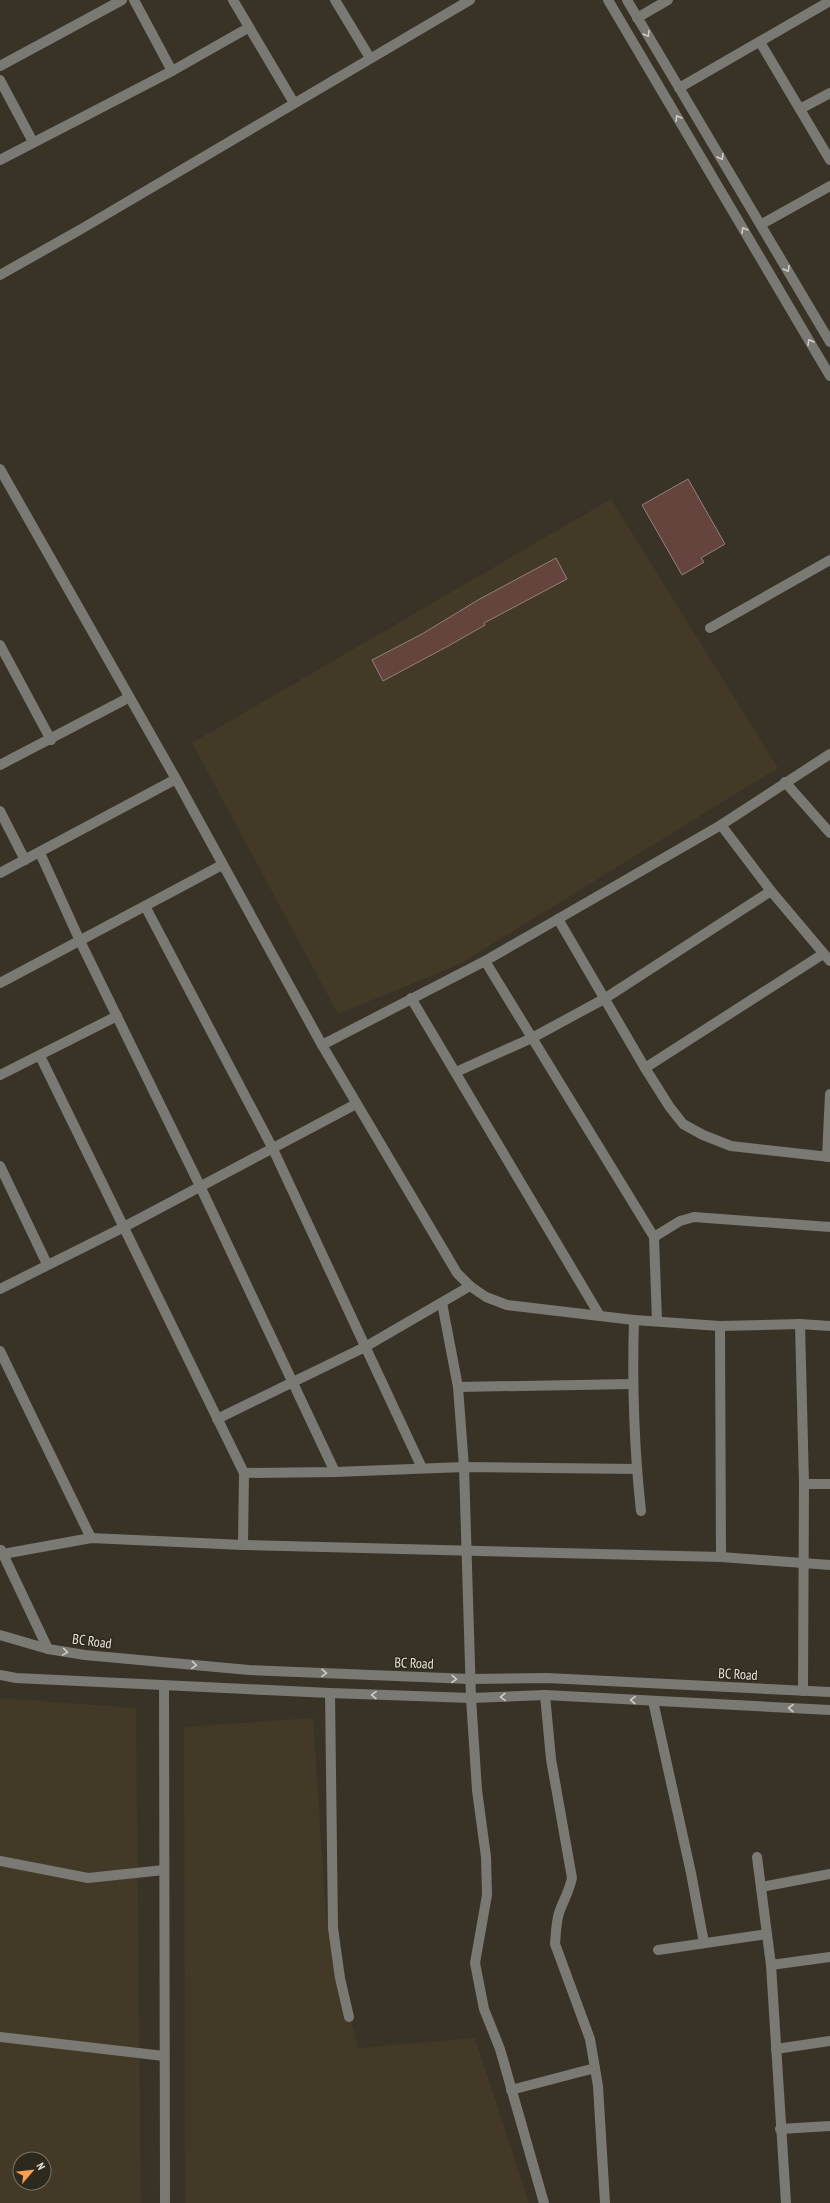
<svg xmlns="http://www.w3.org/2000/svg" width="830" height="2203" font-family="'PT Sans Narrow',sans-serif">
<rect width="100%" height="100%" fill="#393327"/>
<!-- built -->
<g fill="#423927" fill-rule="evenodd">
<path d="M611,499l167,269 -320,197 -120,49 -146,-271z"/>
<path d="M0,1698l136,10 5,495h-141zM20,2159h24v24h-24z"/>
<path d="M313,1718l13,198 32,132 117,-10 54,165h-344l-1,-476z"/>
</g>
<!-- building -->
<g fill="#64443c" stroke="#93827d">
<path d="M688,479l37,65 -24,14 3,4 -22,13 -40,-70z"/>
<path d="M556,558l11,21 -83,44 1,2 -35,20 -67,36 -11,-21 50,-26 56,-34z"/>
</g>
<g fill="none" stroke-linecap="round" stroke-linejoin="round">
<!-- minor -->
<g stroke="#7b7973" stroke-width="10">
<path d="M134,0l38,71"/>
<path d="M233,0l61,103"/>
<path d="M335,0l35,58"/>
<path d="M608,0l222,376"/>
<path d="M627,0l203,342"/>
<path d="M637,18l31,-18"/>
<path d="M760,42l70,118"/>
<path d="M0,66l122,-66"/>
<path d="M0,80l33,62"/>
<path d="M679,88l151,-87"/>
<path d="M800,109l30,-16"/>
<path d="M0,160l172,-89 76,-43"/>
<path d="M762,224l68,-38"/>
<path d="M0,275l83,-47 387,-228"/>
<path d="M0,469l176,310 146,266 135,228 13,13 16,11 21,8 127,15 86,6 80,-2 30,2"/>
<path d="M710,628l120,-68"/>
<path d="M0,645l51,95"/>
<path d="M0,765l128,-67"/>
<path d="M785,782l45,51"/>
<path d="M0,811l25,49"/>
<path d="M721,825l50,66 59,70"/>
<path d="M40,853l40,88 120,245 135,286"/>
<path d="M0,873l176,-94"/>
<path d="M145,906l127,241 150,321"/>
<path d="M558,919l87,149 24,38 14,18 20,11 28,11 99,11"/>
<path d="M485,961l169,276 3,84"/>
<path d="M0,983l222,-118"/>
<path d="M411,998l189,318"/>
<path d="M322,1045l163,-84 73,-42 163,-94 109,-71"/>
<path d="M40,1056l204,417 -1,72"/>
<path d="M645,1068l178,-114"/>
<path d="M456,1072l76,-34 72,-39 167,-108"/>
<path d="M0,1075l117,-59"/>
<path d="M827,1157l3,-63"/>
<path d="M0,1166l47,98"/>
<path d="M654,1237l26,-16 14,-4 136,10"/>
<path d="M0,1289l122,-61 234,-124"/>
<path d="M442,1303l16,84 6,80 7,231 6,92 9,67 1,38 -12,68 9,46 16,40 44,154"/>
<path d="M634,1320c-2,64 0,127 7,191"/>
<path d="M800,1324l4,160 -1,207"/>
<path d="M720,1326l1,231"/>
<path d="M0,1351l91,187"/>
<path d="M458,1387l174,-3"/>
<path d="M217,1419l148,-72 105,-61"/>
<path d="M244,1473l91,-1 129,-5 172,2"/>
<path d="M804,1484h26"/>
<path d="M1,1550l47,99"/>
<path d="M3,1554l88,-16 152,7 478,12 109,8"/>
<path d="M0,1635l48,14 37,6 164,15 221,9 77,-1 283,14"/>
<path d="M0,1675l16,3 314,15 141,5 74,-3 285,15"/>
<path d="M164,1686l1,517"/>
<path d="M330,1693l3,235 7,50 9,39"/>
<path d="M545,1695l6,64 21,119c-3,14 -9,23 -13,35 -3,10 -3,20 -4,31l35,95 8,47 7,117"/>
<path d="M653,1701l38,172 13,70"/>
<path d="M757,1857l14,108 15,238"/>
<path d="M0,1861l88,17 76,-8"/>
<path d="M761,1887l69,-13"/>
<path d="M658,1950l109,-16"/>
<path d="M771,1965l59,-8"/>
<path d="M0,2037l164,19"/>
<path d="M776,2049l54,-8"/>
<path d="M511,2090l84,-22"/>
<path d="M780,2129l50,-3"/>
</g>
</g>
<!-- one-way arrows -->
<defs><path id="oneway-chevron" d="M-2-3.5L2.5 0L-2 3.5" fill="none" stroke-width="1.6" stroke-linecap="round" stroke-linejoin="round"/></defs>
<g stroke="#d0cdc5">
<use href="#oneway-chevron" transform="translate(647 34) rotate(59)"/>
<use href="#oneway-chevron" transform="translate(678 118) rotate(-121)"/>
<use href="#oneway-chevron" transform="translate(721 157) rotate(59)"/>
<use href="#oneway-chevron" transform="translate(744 230) rotate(-121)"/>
<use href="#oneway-chevron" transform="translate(787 269) rotate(60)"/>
<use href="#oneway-chevron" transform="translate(810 342) rotate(-121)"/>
<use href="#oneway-chevron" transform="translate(65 1652) rotate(9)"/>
<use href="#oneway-chevron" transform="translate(194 1665) rotate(5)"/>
<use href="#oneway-chevron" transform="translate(324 1673) rotate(2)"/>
<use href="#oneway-chevron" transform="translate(454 1679) rotate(2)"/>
<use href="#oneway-chevron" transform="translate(374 1695) rotate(-178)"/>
<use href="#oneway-chevron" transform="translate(503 1697) rotate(178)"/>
<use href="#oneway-chevron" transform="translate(633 1700) rotate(-177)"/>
<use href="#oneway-chevron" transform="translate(791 1708) rotate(-177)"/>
</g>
<g text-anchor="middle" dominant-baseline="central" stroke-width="3" stroke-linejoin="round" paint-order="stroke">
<!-- street labels -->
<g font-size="14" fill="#e5e2da" stroke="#2e291d">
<text transform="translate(92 1641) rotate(7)">BC Road</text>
<text transform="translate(414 1663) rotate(2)">BC Road</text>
<text transform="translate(738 1674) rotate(3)">BC Road</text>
</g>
</g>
<!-- north arrow -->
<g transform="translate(32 2171) rotate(62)"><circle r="19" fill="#2e291d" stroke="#777369"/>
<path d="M0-3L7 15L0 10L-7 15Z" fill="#f99f4d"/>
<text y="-6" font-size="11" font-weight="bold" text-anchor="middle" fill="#e5e2da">N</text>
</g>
</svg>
